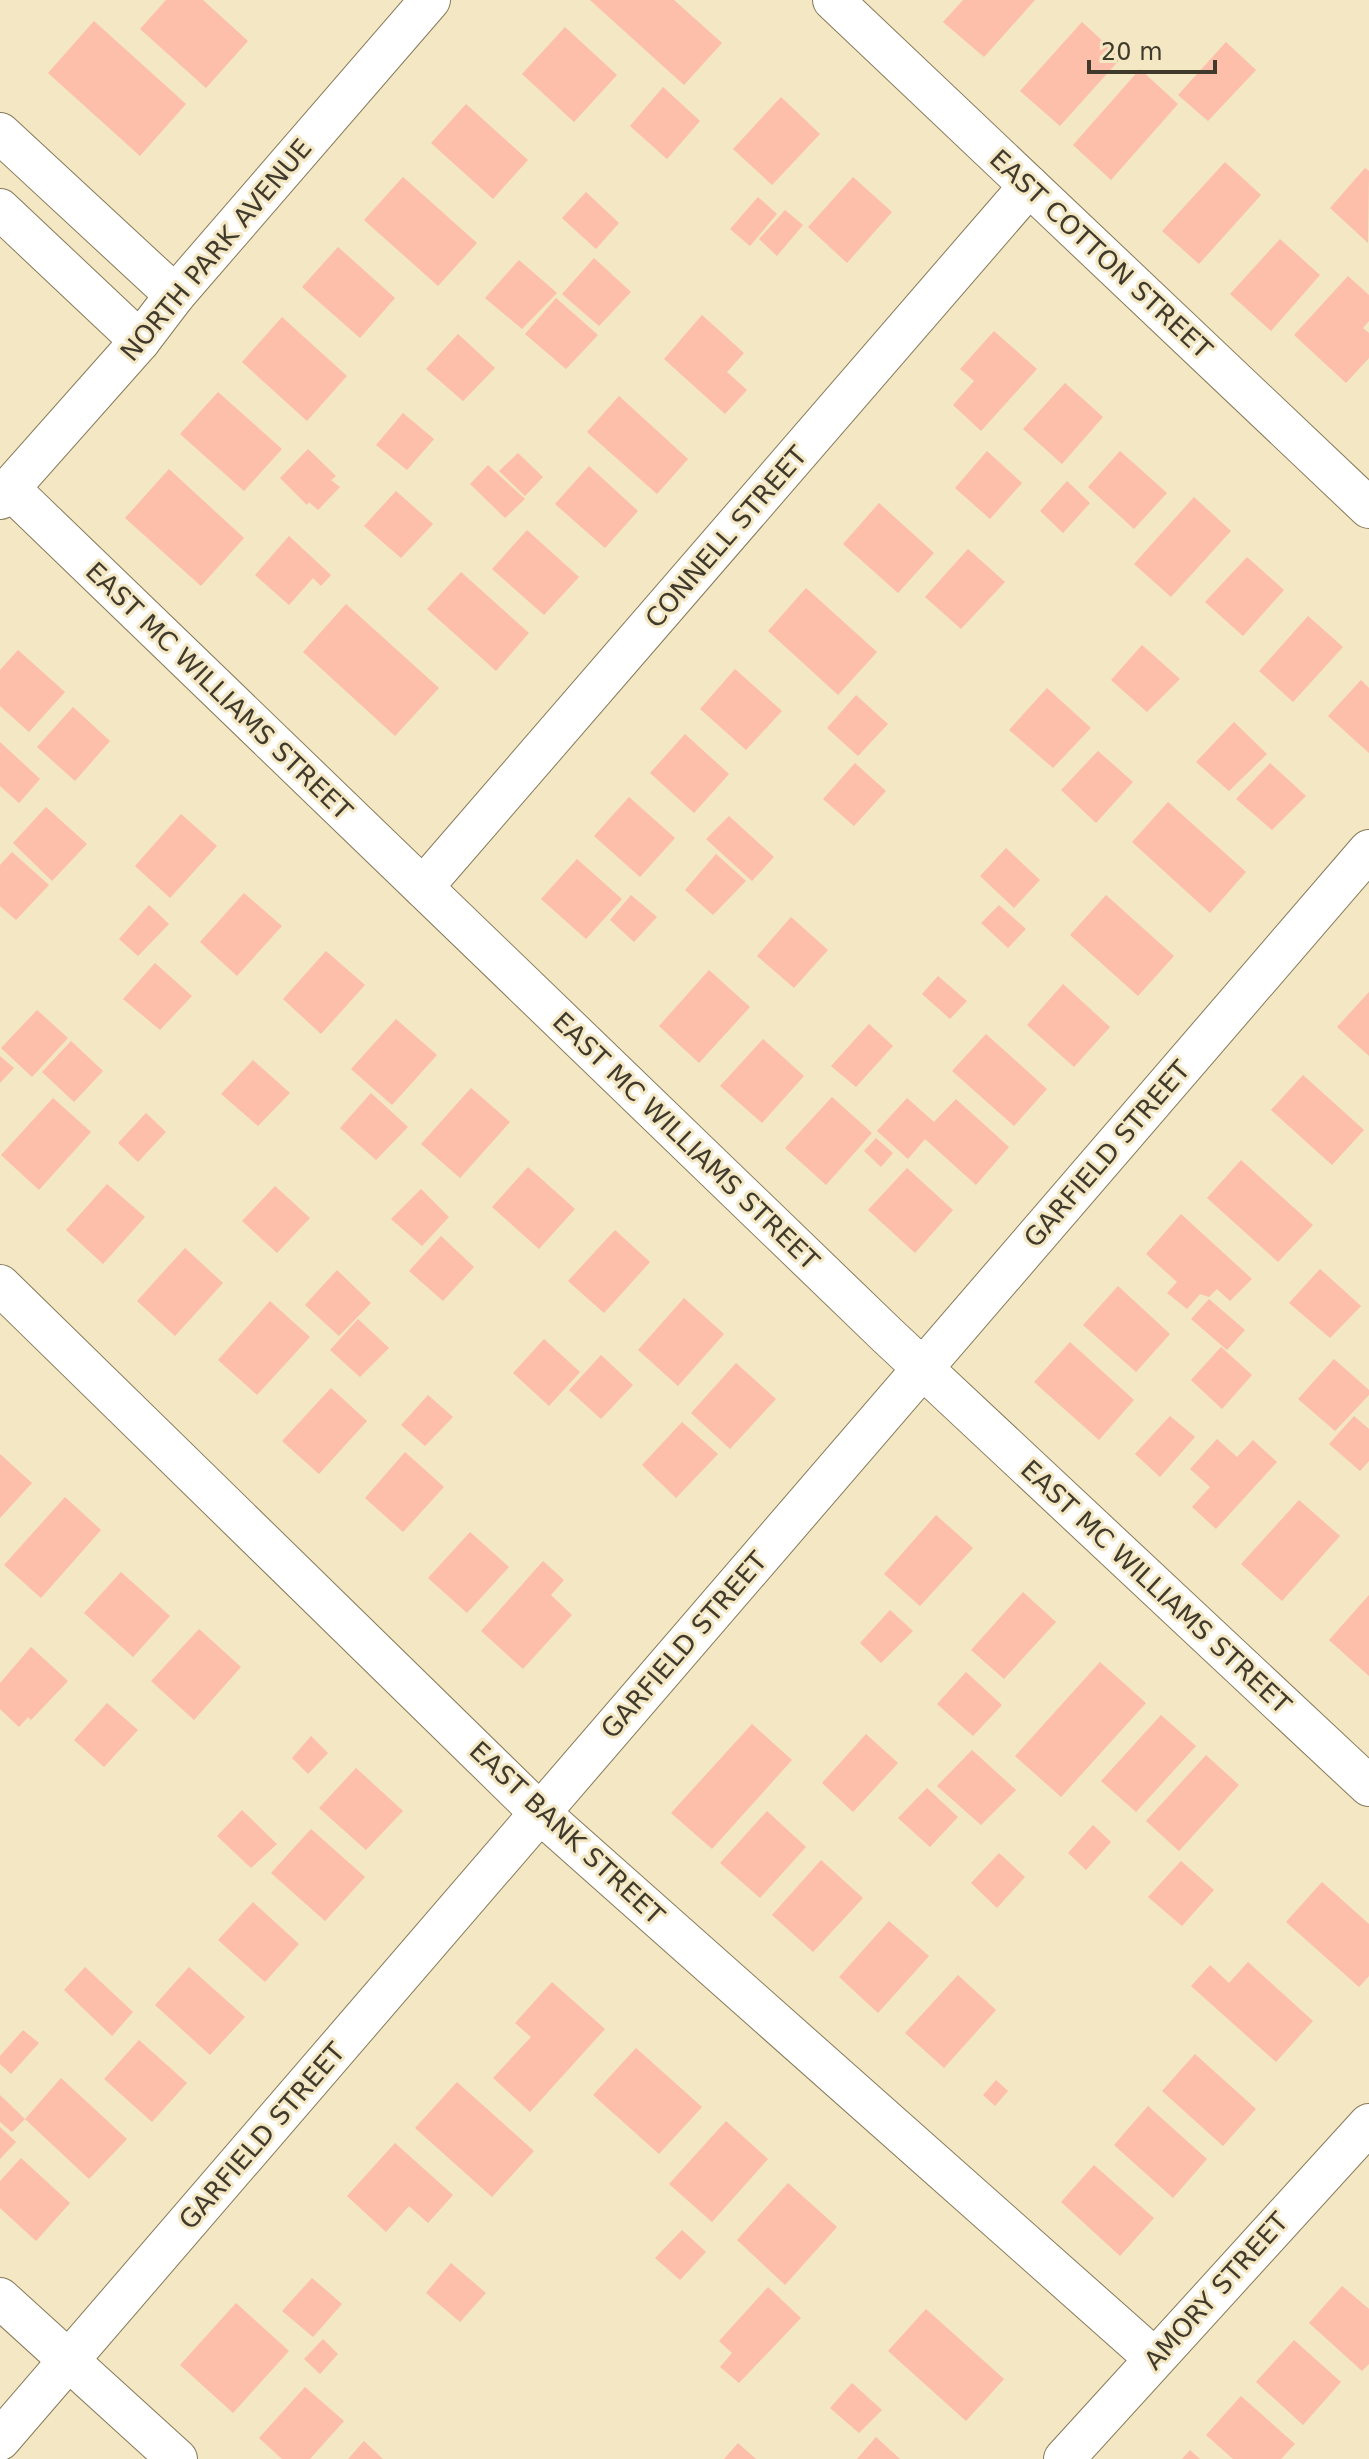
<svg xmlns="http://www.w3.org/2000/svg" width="1369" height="2459" font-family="'DejaVu Sans',sans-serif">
<rect width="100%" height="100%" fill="#f4e7c3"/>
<!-- building -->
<g fill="#fdbeaa">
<path d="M166,0h37l45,41 -42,47 -66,-59z"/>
<path d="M590,0h84l48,43 -38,42z"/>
<path d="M963,0h72l-51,57 -41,-35z"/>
<path d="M94,21l92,83 -46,52 -92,-83z"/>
<path d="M1082,22l39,36 -61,68 -40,-35z"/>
<path d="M565,27l52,48 -43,47 -52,-48z"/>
<path d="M1226,42l30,28 -48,51 -30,-26z"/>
<path d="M1140,69l38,35 -67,76 -38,-35z"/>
<path d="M663,87l37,34 -33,38 -37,-33z"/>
<path d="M781,97l39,37 -48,51 -39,-36z"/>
<path d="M466,104l62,56 -35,39 -62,-56z"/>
<path d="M1225,162l36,33 -62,69 -37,-33z"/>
<path d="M1365,168l4,3 -1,72 -38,-35z"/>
<path d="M403,177l74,66 -39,43 -74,-66z"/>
<path d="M853,177l39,35 -45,51 -39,-36z"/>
<path d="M586,192l33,31 -23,26 -34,-31z"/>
<path d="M758,197l19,17 -27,32 -20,-17z"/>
<path d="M785,210l18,15 -26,31 -18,-17z"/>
<path d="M1280,239l40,36 -49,56 -41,-37z"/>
<path d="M338,247l57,51 -35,40 -58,-51z"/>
<path d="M594,258l37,34 -32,34 -37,-32z"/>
<path d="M519,260l38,33 -35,36 -37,-31z"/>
<path d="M1348,276l21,19v26l-6,7 6,5v25l-23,25 -52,-48z"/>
<path d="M556,298l42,37 -32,34 -41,-35z"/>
<path d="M702,315l42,38 -17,19 20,18 -22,24 -61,-55z"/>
<path d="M282,317l65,59 -40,45 -65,-59z"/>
<path d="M994,331l43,38 -56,62 -28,-26 21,-24 -14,-12z"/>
<path d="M458,334l37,34 -32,33 -37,-32z"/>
<path d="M1065,383l38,34 -41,47 -39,-35z"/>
<path d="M218,392l64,57 -38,42 -64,-57z"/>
<path d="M619,396l69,63 -31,35 -70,-62z"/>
<path d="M403,413l31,26 -27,31 -31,-25z"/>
<path d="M308,449l28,27 -5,4 9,7 -22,23 -9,-8 -2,3 -27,-27z"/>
<path d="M987,451l35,32 -32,36 -35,-31z"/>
<path d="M1120,451l47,42 -33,36 -46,-42z"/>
<path d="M518,453l25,24 -18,19 -26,-25z"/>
<path d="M488,465l37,34 -20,19 -35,-34z"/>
<path d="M589,466l49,45 -33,37 -50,-44z"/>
<path d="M169,469l75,69 -43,48 -76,-68z"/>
<path d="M1067,481l23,22 -27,30 -23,-22z"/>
<path d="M396,491l37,33 -32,34 -37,-32z"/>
<path d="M1194,497l37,34 -60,66 -37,-33z"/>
<path d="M879,503l55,50 -36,40 -55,-49z"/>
<path d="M527,530l52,47 -35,38 -52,-46z"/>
<path d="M289,536l42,39 -10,11 -8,-8 -24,27 -34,-30z"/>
<path d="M968,549l37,33 -44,47 -36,-32z"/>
<path d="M1247,557l37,33 -41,46 -38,-34z"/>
<path d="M461,572l68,61 -33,38 -69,-62z"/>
<path d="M806,588l71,64 -39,43 -70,-64z"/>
<path d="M346,604l93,84 -44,48 -92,-84z"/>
<path d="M1308,616l35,31 -50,55 -34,-31z"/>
<path d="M1142,645l38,34 -33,33 -36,-32z"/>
<path d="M18,650l47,42 -36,40 -29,-26v-36z"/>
<path d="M735,669l47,42 -36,39 -46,-41z"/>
<path d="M1361,680l8,8v65l-41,-37z"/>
<path d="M1047,688l44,40 -38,40 -44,-38z"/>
<path d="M856,695l32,29 -30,32 -31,-28z"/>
<path d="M73,707l37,34 -35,40 -38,-34z"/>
<path d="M1234,722l33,32 -38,37 -33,-29z"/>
<path d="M685,734l44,40 -35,39 -44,-40z"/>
<path d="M0,742l40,37 -21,24 -19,-17z"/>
<path d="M1098,751l35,31 -37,41 -35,-33z"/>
<path d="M855,763l31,28 -32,35 -31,-27z"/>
<path d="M1270,763l36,33 -34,34 -36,-31z"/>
<path d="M629,797l46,41 -35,39 -46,-41z"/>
<path d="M1168,802l78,70 -36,41 -78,-71z"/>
<path d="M46,807l41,37 -35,37 -39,-38z"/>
<path d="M181,814l36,32 -47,52 -35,-32z"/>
<path d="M729,816l45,41 -22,24 -46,-42z"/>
<path d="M1006,848l34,32 -26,28 -34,-32z"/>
<path d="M12,852l37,33 -33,35 -16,-14v-41z"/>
<path d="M716,854l30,27 -33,34 -28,-25z"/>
<path d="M577,859l45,40 -36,40 -45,-40z"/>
<path d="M244,893l38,33 -45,50 -37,-34z"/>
<path d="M631,895l26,22 -23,25 -24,-22z"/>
<path d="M1106,895l68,61 -36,40 -68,-61z"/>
<path d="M149,905l20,19 -31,32 -19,-17z"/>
<path d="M999,905l27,24 -18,19 -27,-25z"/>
<path d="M791,917l37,33 -34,38 -37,-32z"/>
<path d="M326,951l39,34 -44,49 -38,-35z"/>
<path d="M155,963l37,33 -32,34 -37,-31z"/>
<path d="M709,970l41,37 -51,56 -40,-37z"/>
<path d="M938,976l29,25 -17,18 -28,-25z"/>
<path d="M1063,984l47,43 -36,40 -47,-42z"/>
<path d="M1369,992v64l-32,-29z"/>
<path d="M37,1010l31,28 -36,39 -31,-29z"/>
<path d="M396,1019l41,36 -45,50 -41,-36z"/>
<path d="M869,1024l24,22 -37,41 -25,-21z"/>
<path d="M986,1034l61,55 -33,37 -62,-55z"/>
<path d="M763,1039l41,37 -42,47 -42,-37z"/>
<path d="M71,1041l32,30 -29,31 -32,-30z"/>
<path d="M0,1056l14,12 -14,15z"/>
<path d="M253,1060l37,33 -32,33 -37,-32z"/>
<path d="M1303,1075l61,55 -32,35 -61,-55z"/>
<path d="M471,1088l39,34 -50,56 -39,-34z"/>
<path d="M371,1093l37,34 -32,33 -36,-32z"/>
<path d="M832,1097l40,36 -46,52 -41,-37z"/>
<path d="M53,1098l38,34 -52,58 -38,-35z"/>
<path d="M907,1098l27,24 22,-23 53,48 -33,38 -51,-46 -17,20 -31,-28z"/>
<path d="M146,1113l20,19 -28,30 -20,-19z"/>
<path d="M876,1138l17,15 -12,14 -17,-16z"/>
<path d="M1241,1160l72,65 -35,37 -71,-64z"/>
<path d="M528,1167l47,42 -36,40 -47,-42z"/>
<path d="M907,1168l46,42 -38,43 -47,-43z"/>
<path d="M107,1184l38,33 -42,47 -37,-34z"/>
<path d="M275,1186l35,32 -33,35 -35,-32z"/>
<path d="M421,1189l28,28 -27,29 -31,-27z"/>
<path d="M1181,1214l71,65 -22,22 -13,-12 -8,8 -9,-3 -13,15 -20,-16 10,-11 -31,-28z"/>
<path d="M615,1230l35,32 -46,51 -36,-32z"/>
<path d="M441,1236l33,31 -31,34 -34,-30z"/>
<path d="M185,1248l38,35 -48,53 -38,-35z"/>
<path d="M1320,1269l41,37 -31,32 -41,-35z"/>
<path d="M337,1270l34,33 -32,33 -34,-31z"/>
<path d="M1118,1286l52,48 -34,38 -53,-47z"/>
<path d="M684,1298l40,36 -46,52 -40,-36z"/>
<path d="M1209,1299l36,31 -18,20 -36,-31z"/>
<path d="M270,1301l40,36 -53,58 -39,-35z"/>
<path d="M358,1319l31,29 -29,29 -30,-27z"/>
<path d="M544,1339l36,33 -31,34 -36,-33z"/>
<path d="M1070,1342l64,58 -35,40 -65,-58z"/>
<path d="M1221,1347l31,28 -30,34 -31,-29z"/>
<path d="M601,1355l32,30 -32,34 -32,-29z"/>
<path d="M1334,1359l35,31v5l-34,36 -37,-32z"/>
<path d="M736,1363l40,36 -46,50 -39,-36z"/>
<path d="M331,1388l36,33 -48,53 -37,-33z"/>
<path d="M428,1395l25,22 -28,29 -24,-21z"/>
<path d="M1170,1416l25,21 -35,40 -25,-23z"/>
<path d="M1354,1416l15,13v32l-9,10 -31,-27z"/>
<path d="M682,1422l36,32 -42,44 -34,-33z"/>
<path d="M1217,1439l20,18 16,-17 24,22 -61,67 -24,-22 18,-20 -20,-18z"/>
<path d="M405,1452l39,35 -41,45 -38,-34z"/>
<path d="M0,1454l32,29 -32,35z"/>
<path d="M65,1497l36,33 -60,68 -37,-33z"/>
<path d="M1299,1500l41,36 -58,65 -41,-37z"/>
<path d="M936,1515l37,33 -53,58 -36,-32z"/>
<path d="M470,1532l39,35 -42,46 -39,-35z"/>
<path d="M543,1561l21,19 -13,15 21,20 -49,54 -42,-38z"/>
<path d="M121,1572l49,44 -37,41 -49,-44z"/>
<path d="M1023,1592l33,30 -52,57 -33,-29z"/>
<path d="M1369,1595v81l-40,-36z"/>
<path d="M890,1610l23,21 -32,32 -21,-20z"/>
<path d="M199,1629l42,38 -47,53 -43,-39z"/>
<path d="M31,1647l37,34 -37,39 -3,-3 -9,10 -19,-18v-26z"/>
<path d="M1100,1662l46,41 -85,94 -46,-41z"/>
<path d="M966,1672l36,33 -29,31 -36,-32z"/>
<path d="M107,1703l31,27 -34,37 -30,-27z"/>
<path d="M1161,1715l35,31 -60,66 -35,-31z"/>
<path d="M752,1724l40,36 -80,89 -41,-36z"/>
<path d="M866,1734l32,29 -45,49 -31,-29z"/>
<path d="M311,1736l17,17 -20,21 -16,-16z"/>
<path d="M972,1750l44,40 -35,35 -44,-39z"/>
<path d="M1206,1755l33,30 -60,66 -33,-30z"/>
<path d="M356,1768l47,43 -37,39 -47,-42z"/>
<path d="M927,1788l31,29 -28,30 -32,-29z"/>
<path d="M242,1810l35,34 -26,24 -34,-32z"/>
<path d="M767,1811l39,36 -46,51 -40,-35z"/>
<path d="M1093,1825l18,17 -25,28 -18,-17z"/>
<path d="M311,1829l54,48 -40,44 -54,-48z"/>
<path d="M999,1853l26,24 -28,31 -26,-25z"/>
<path d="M821,1860l42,38 -50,54 -41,-37z"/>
<path d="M1181,1861l33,29 -32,36 -34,-29z"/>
<path d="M1322,1882l47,42v52l-10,11 -73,-65z"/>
<path d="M253,1902l46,42 -34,38 -47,-42z"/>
<path d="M889,1921l40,35 -51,57 -39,-36z"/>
<path d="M1248,1962l65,59 -37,41 -85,-76 19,-21 19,18z"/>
<path d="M85,1967l48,45 -21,24 -48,-46z"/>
<path d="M189,1967l56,50 -35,38 -55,-50z"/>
<path d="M958,1975l38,35 -52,58 -39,-35z"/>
<path d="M552,1982l53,47 -75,83 -37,-34 38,-41 -16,-14z"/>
<path d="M23,2030l16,13 -28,31 -11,-10v-8z"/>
<path d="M139,2040l48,43 -35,39 -48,-43z"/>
<path d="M636,2048l66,59 -43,47 -66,-59z"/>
<path d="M1195,2054l61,55 -33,37 -61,-55z"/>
<path d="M61,2078l66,61 -38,40 -64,-60z"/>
<path d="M996,2080l12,11 -13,15 -12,-11z"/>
<path d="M457,2082l77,69 -42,46 -77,-69z"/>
<path d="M0,2095l25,24 -13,13 -12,-10z"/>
<path d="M1148,2106l59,53 -34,39 -59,-53z"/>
<path d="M726,2121l42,38 -56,63 -43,-38z"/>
<path d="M0,2127l16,15 -16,17z"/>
<path d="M395,2143l58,52 -25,28 -19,-17 -23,26 -39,-36z"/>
<path d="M21,2158l49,45 -34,38 -36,-33v-27z"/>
<path d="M1094,2165l60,53 -34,38 -59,-54z"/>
<path d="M788,2183l49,44 -52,58 -48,-45z"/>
<path d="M682,2230l24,22 -26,28 -25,-22z"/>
<path d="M451,2263l35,30 -26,29 -34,-29z"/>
<path d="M312,2278l30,26 -29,33 -31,-26z"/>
<path d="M1342,2286l27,23v55l-7,7 -53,-48z"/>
<path d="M768,2287l33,31 -62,65 -19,-16 12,-14 -13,-12z"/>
<path d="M236,2303l53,48 -56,62 -53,-48z"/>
<path d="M926,2309l78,70 -38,42 -78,-70z"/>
<path d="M323,2339l15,15 -18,20 -16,-15z"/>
<path d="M1294,2340l47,42 -38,43 -47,-43z"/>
<path d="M852,2383l30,27 -23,23 -29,-25z"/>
<path d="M305,2387l39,34 -34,38h-28l-23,-21z"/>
<path d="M1241,2396l54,48 -14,15h-48l-27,-24z"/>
<path d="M876,2437l24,22h-43z"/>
<path d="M364,2441l19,18h-35z"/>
<path d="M738,2443l18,16h-32z"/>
<path d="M1190,2450l10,9h-18z"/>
</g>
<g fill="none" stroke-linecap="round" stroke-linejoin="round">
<!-- minor casing -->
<g stroke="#867a5a" stroke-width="42">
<g id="minor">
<path d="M833,0l536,508"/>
<path d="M0,133l175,162"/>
<path d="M0,209l140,132"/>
<path d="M9,488l878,847 482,451"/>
<path d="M0,499l140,-158 35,-46 255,-295"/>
<path d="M423,887l606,-701"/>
<path d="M0,1285l540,528 614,545"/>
<path d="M0,2298l177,161"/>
<path d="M0,2440l1369,-1590"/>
<path d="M1064,2459l305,-335"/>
</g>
</g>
<!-- minor -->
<use href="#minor" stroke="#fff" stroke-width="40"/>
</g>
<g text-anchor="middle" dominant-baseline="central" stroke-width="6" stroke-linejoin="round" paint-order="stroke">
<!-- street labels -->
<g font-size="26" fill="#3f3a2c" stroke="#f4e7c3">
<text transform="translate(216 250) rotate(-50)">NORTH PARK AVENUE</text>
<text transform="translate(1101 254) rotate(43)">EAST COTTON STREET</text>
<text transform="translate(726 537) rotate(-49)">CONNELL STREET</text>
<text transform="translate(219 691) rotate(44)">EAST MC WILLIAMS STREET</text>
<text transform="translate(686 1141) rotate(44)">EAST MC WILLIAMS STREET</text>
<text transform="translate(1107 1154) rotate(-49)">GARFIELD STREET</text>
<text transform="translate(1156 1587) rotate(43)">EAST MC WILLIAMS STREET</text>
<text transform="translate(684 1645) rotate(-49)">GARFIELD STREET</text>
<text transform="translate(567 1833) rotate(43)">EAST BANK STREET</text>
<text transform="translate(262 2136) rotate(-49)">GARFIELD STREET</text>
<text transform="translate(1216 2291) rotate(-48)">AMORY STREET</text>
</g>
</g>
<!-- scale -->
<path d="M1089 60v12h126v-12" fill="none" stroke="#3f3a2c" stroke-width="4"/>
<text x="1101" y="60" font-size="24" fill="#3f3a2c" stroke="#f4e7c3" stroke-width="6" paint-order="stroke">20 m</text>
</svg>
